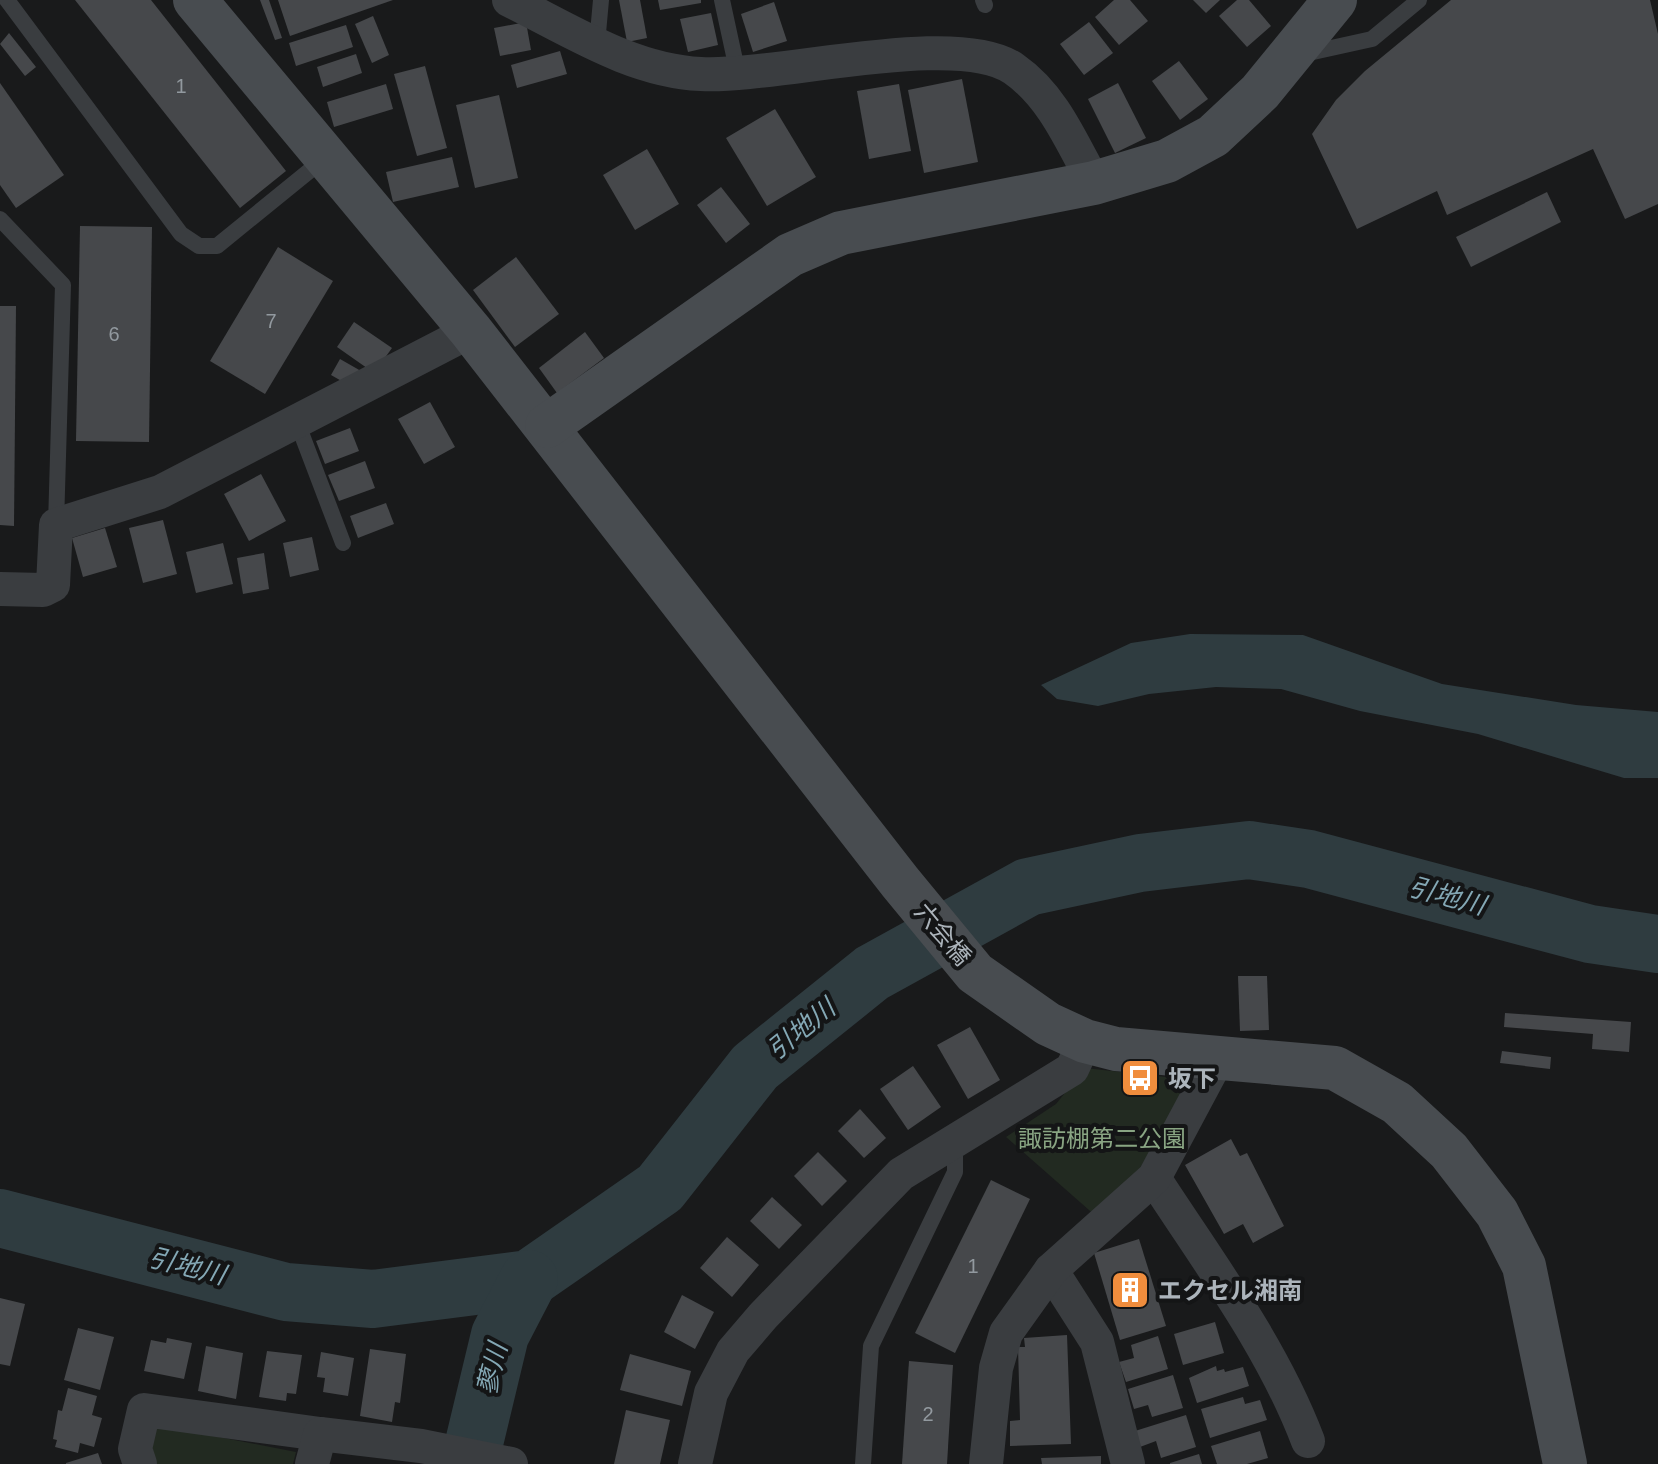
<svg xmlns="http://www.w3.org/2000/svg" width="1658" height="1464" font-family="Arial,'Noto Sans JP',sans-serif">
<rect width="100%" height="100%" fill="#191a1b"/>
<!-- green -->
<g fill="#222a21">
<path d="M1085,1068l108,12 -87,145 -100,-88 50,-33z"/>
<path d="M152,1424l144,28 -3,12h-141z"/>
</g>
<!-- water -->
<path fill="#2f3c40" d="M1190,634l113,1 139,49 134,21 82,7v66h-34l-146,-44 -118,-23 -79,-22 -65,-2 -67,7 -51,12 -41,-7 -16,-14 90,-42z"/>
<g fill="none" stroke-linecap="round" stroke-linejoin="round">
<!-- river -->
<g stroke="#2f3c40" stroke-width="58">
<path d="M0,1218l286,74 87,7 156,-20 131,-91 95,-121 117,-94 156,-86 112,-24 109,-13 60,9 281,75 68,10"/>
<path d="M469,1464l31,-129 29,-56"/>
</g>
</g>
<!-- building -->
<g fill="#46484b">
<path d="M75,0h76l135,171 -46,37z"/>
<path d="M260,0h9l13,38 -7,2z"/>
<path d="M278,0h115l-103,36z"/>
<path d="M619,0h21l7,38 -20,4z"/>
<path d="M658,0h43v3l-41,7z"/>
<path d="M1114,0h16l18,21 -29,24 -24,-28z"/>
<path d="M1193,0h27l-14,13z"/>
<path d="M1237,0h12l22,26 -24,21 -28,-31z"/>
<path d="M1451,0h199l8,34v170l-33,15 -32,-70 -146,66 -10,-24 -80,38 -45,-95 24,-34 29,-29z"/>
<path d="M774,2l13,39 -34,11 -12,-38z"/>
<path d="M711,13l7,32 -30,7 -8,-33z"/>
<path d="M373,16l16,39 -17,8 -17,-39z"/>
<path d="M526,22l5,28 -31,6 -6,-28z"/>
<path d="M1089,22l24,31 -29,22 -24,-31z"/>
<path d="M346,25l7,22 -57,19 -7,-23z"/>
<path d="M9,33l27,34 -11,9 -25,-32z"/>
<path d="M560,51l7,23 -50,14 -6,-23z"/>
<path d="M356,54l6,19 -39,14 -6,-20z"/>
<path d="M1179,61l29,38 -28,21 -28,-39z"/>
<path d="M425,66l22,82 -30,8 -23,-82z"/>
<path d="M962,79l16,83 -54,11 -16,-83z"/>
<path d="M0,83l64,92 -48,33 -16,-23z"/>
<path d="M1118,83l28,55 -31,15 -27,-54z"/>
<path d="M386,84l7,25 -59,18 -7,-25z"/>
<path d="M899,84l12,67 -42,8 -12,-68z"/>
<path d="M499,95l19,83 -43,10 -19,-83z"/>
<path d="M775,109l41,68 -49,29 -41,-68z"/>
<path d="M647,149l32,55 -44,26 -32,-55z"/>
<path d="M452,157l7,30 -66,15 -7,-30z"/>
<path d="M721,187l29,37 -24,19 -29,-38z"/>
<path d="M1547,192l14,30 -90,45 -15,-30z"/>
<path d="M80,226l72,1 -3,215 -73,-1z"/>
<path d="M278,247l55,34 -68,113 -55,-33z"/>
<path d="M516,257l43,57 -44,33 -42,-57z"/>
<path d="M0,306h16l-2,220 -14,-1z"/>
<path d="M354,322l38,26 -18,25 -37,-26z"/>
<path d="M585,332l19,26 -47,35 -18,-25z"/>
<path d="M340,359l21,12 -9,16 -21,-12z"/>
<path d="M430,402l25,45 -31,17 -26,-45z"/>
<path d="M350,428l9,23 -34,13 -9,-23z"/>
<path d="M365,461l10,27 -36,13 -11,-26z"/>
<path d="M261,474l25,47 -37,20 -25,-47z"/>
<path d="M386,503l8,21 -36,14 -8,-22z"/>
<path d="M163,520l14,54 -34,9 -14,-55z"/>
<path d="M105,528l12,39 -34,10 -11,-39z"/>
<path d="M312,537l7,33 -29,7 -7,-34z"/>
<path d="M223,543l10,41 -37,9 -10,-41z"/>
<path d="M264,553l5,36 -26,5 -6,-36z"/>
<path d="M1238,976h29l2,54 -29,1z"/>
<path d="M1505,1013l126,9 -2,30 -37,-3 1,-15 -89,-7z"/>
<path d="M970,1027l30,53 -32,19 -31,-54z"/>
<path d="M1502,1051l49,6 -1,12 -50,-6z"/>
<path d="M913,1066l28,41 -33,23 -28,-41z"/>
<path d="M860,1109l26,29 -22,20 -26,-27z"/>
<path d="M1231,1139l9,17 7,-3 37,73 -31,17 -10,-19 -19,10 -39,-69z"/>
<path d="M818,1152l29,29 -25,25 -28,-30z"/>
<path d="M991,1180l39,19 -75,154 -40,-20z"/>
<path d="M772,1197l30,28 -23,24 -29,-28z"/>
<path d="M727,1237l32,28 -27,32 -32,-29z"/>
<path d="M1139,1239l27,87 -46,14 -26,-87z"/>
<path d="M682,1295l32,17 -19,37 -31,-17z"/>
<path d="M0,1298l25,6 -15,62 -10,-2z"/>
<path d="M1215,1322l9,31 -41,12 -9,-31z"/>
<path d="M78,1328l36,9 -14,53 -36,-10z"/>
<path d="M1067,1335l4,109 -61,2v-25l10,-1 -2,-73h7l-1,-9z"/>
<path d="M1158,1336l10,33 -42,13 -7,-20 15,-4 -3,-13z"/>
<path d="M167,1338l25,5 -8,36 -40,-8 7,-31 15,3z"/>
<path d="M206,1346l37,7 -7,46 -38,-8z"/>
<path d="M370,1349l36,5 -6,49 -5,-1 -3,20 -32,-6z"/>
<path d="M267,1351l35,4 -6,39 -9,-1 -1,8 -27,-4z"/>
<path d="M321,1352l33,6 -6,38 -25,-4 2,-14 -8,-1z"/>
<path d="M630,1354l61,17 -9,35 -62,-16z"/>
<path d="M909,1361l44,4 -6,99h-45z"/>
<path d="M1216,1366l1,5 7,-2 1,3 18,-5 6,19 -52,17 -8,-25z"/>
<path d="M1173,1375l10,33 -31,9 -4,-12 -14,4 -6,-20z"/>
<path d="M68,1388l29,8 -5,19 10,3 -8,29 -14,-4 -2,10 -23,-6 2,-7 -4,-1 5,-29 4,1z"/>
<path d="M1243,1397l2,7 15,-4 7,20 -57,18 -9,-29z"/>
<path d="M626,1410l44,10 -10,44h-46z"/>
<path d="M1186,1415l10,32 -35,11 -5,-17 -16,6 -5,-16z"/>
<path d="M1260,1431l8,27 -21,6h-30l-6,-18z"/>
<path d="M98,1453l4,11h-36v-1z"/>
<path d="M1199,1454l3,10h-32v-1z"/>
<path d="M1101,1456v8h-59l-1,-6z"/>
</g>
<g fill="none" stroke-linecap="round" stroke-linejoin="round">
<!-- lane -->
<g stroke="#3a3d40" stroke-width="16">
<path d="M7,0l174,234 18,12h18l107,-87"/>
<path d="M722,0l16,74"/>
<path d="M983,0l2,5"/>
<path d="M597,44l4,-44"/>
<path d="M1304,54l68,-15 47,-39"/>
<path d="M0,219l63,66 -7,240"/>
<path d="M297,422l46,121"/>
<path d="M863,1464l8,-118 84,-174v-31"/>
</g>
<!-- street -->
<g stroke="#3a3d40" stroke-width="34">
<path d="M509,0c61,30 123,71 192,74 75,4 257,-45 313,-5 39,27 58,74 80,114"/>
<path d="M0,589l43,1 10,-5 3,-60 104,-33 311,-161"/>
<path d="M1154,1178c55,85 118,168 154,263"/>
<path d="M1051,1270l46,72 31,122"/>
<path d="M140,1464l-5,-15 9,-39 176,24"/>
<path d="M312,1464l8,-30 101,12 90,18"/>
<path d="M695,1464l16,-71 22,-42 30,-35 138,-142 171,-105 13,-28"/>
<path d="M986,1464l10,-96 10,-35 45,-63 103,-92 63,-118"/>
</g>
<!-- secondary -->
<g stroke="#484c50" stroke-width="44">
<path d="M195,0l276,331 429,551 75,91 73,51 37,17 31,8 219,19 62,35 52,48 48,62 27,53 41,198"/>
<path d="M547,426l243,-171 51,-22 253,-50 73,-22 46,-25 47,-44 75,-92"/>
</g>
</g>
<!-- icons -->
<defs>
<g id="bus-square" transform="scale(2)"><rect x="-9" y="-9" width="18" height="18" rx="4" fill="#f08d3d" stroke="#141516"/><path d="M-5-6H5V4H4V6H2V4H-2V6H-4V4H-5ZM-3.5-4V0h7V-4ZM-3.5 1.2v1.5H-2V1.2ZM2 1.2v1.5H3.5V1.2Z" fill="#fff"/></g>
<g id="building-square" transform="scale(2)"><rect x="-9" y="-9" width="18" height="18" rx="4" fill="#f08d3d" stroke="#141516"/><path d="M-4-6H4V6H1V3H-1V6H-4ZM-2.5-4.3h1.7v1.8h-1.7ZM.8-4.3h1.7v1.8H.8ZM-2.5-1h1.7V.8h-1.7ZM.8-1h1.7V.8H.8Z" fill="#fff"/></g>
</defs>
<g fill-rule="evenodd">
<use href="#bus-square" x="1140" y="1078"/>
<use href="#building-square" x="1130" y="1290"/>
</g>
<g text-anchor="middle" dominant-baseline="central" stroke-width="8" stroke-linejoin="round" paint-order="stroke">
<!-- number labels -->
<g font-size="20" fill="#92999f">
<text x="181" y="86">1</text>
<text x="271" y="321">7</text>
<text x="114" y="334">6</text>
<text x="973" y="1266">1</text>
<text x="928" y="1414">2</text>
</g>
<!-- street labels -->
<g font-size="24" fill="#acb4bb" stroke="#141516">
<text transform="translate(943 934) rotate(50)">六会橋</text>
</g>
<!-- poi labels -->
<g font-size="24" font-weight="bold" fill="#acb4bb" stroke="#141516" text-anchor="start">
<text x="1168" y="1078">坂下</text>
<text x="1158" y="1290">エクセル湘南</text>
</g>
<!-- park labels -->
<g font-size="24" fill="#89a583" stroke="#141516">
<text x="1102" y="1138">諏訪棚第二公園</text>
</g>
<!-- water labels -->
<g font-size="26" font-style="italic" fill="#84a8b5" stroke="#141516">
<text transform="translate(1447 896) rotate(15)">引地川</text>
<text transform="translate(801 1029) rotate(-39)">引地川</text>
<text transform="translate(187 1266) rotate(14)">引地川</text>
<text transform="translate(492 1369) rotate(-76)">蓼川</text>
</g>
</g>
</svg>
